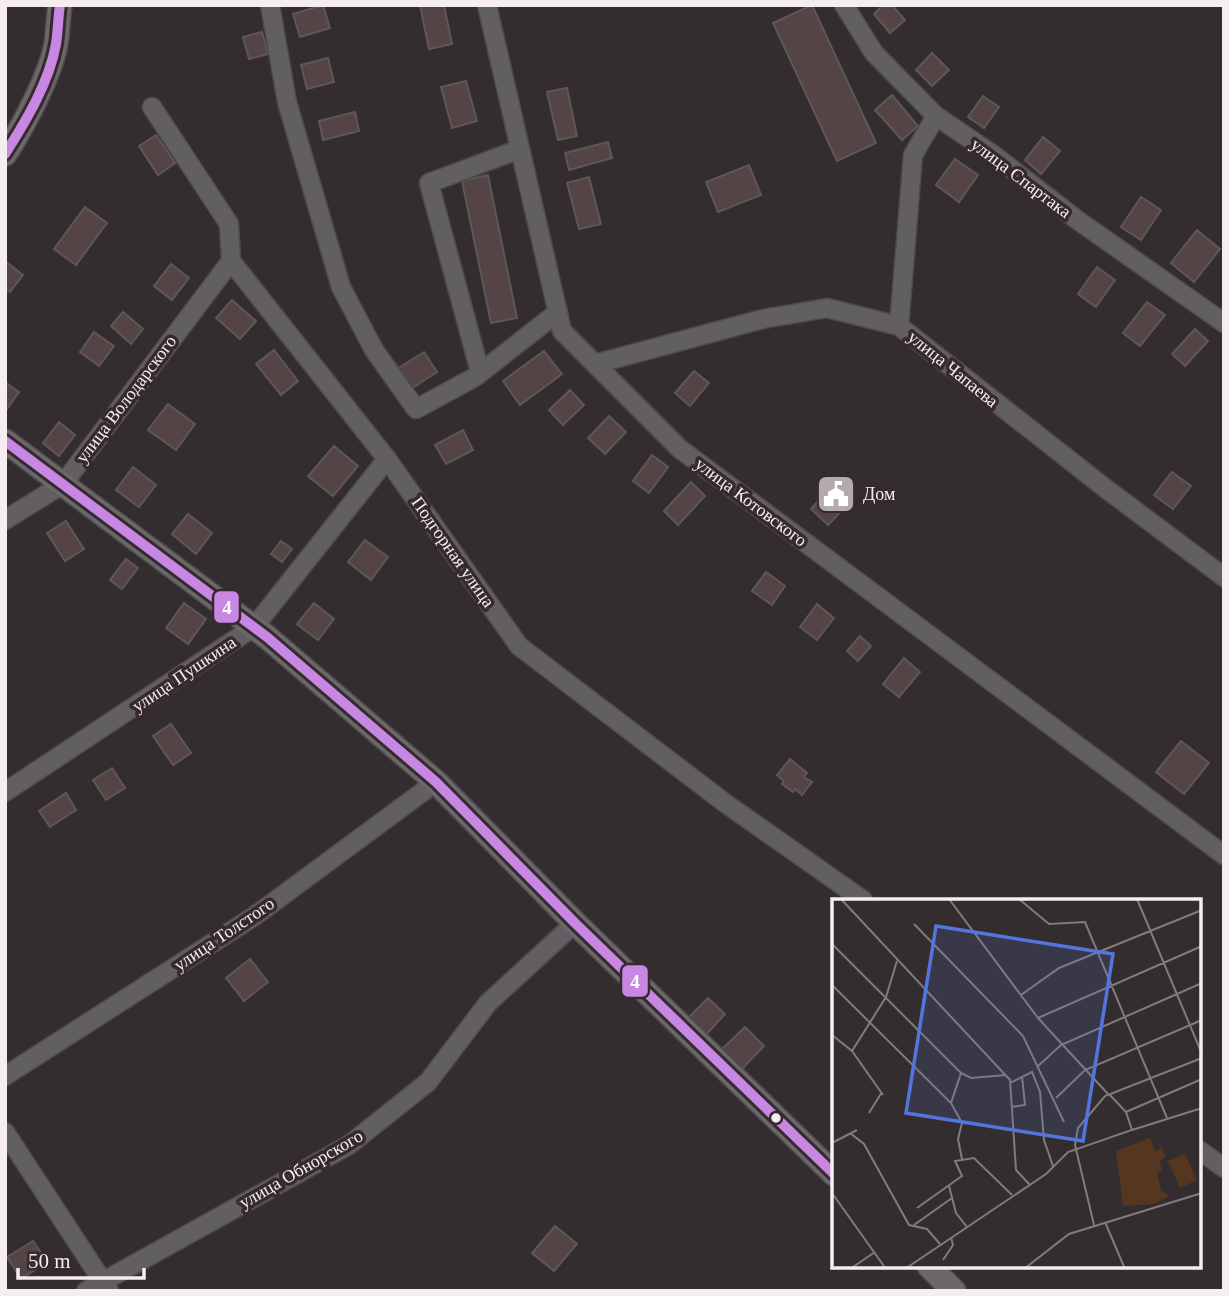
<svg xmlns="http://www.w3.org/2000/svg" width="1229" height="1296" font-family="Georgia,serif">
<rect width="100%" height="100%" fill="#342d30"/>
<!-- building -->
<g fill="#544445" stroke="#5d5758" stroke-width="2">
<path d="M323,5l7,23 -30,9 -7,-23z"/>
<path d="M420,5h24l8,39 -23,5z"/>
<path d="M812,5l64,138 -39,18 -64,-138z"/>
<path d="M883,5h9l13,15 -15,13 -16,-19z"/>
<path d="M262,32l6,22 -19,5 -6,-22z"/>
<path d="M932,53l17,17 -17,16 -16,-16z"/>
<path d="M328,58l6,24 -27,7 -6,-24z"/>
<path d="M466,81l11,40 -25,7 -11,-41z"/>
<path d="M567,88l10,48 -19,4 -11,-48z"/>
<path d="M892,95l26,31 -16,14 -27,-30z"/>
<path d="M983,96l16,11 -15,21 -16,-11z"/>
<path d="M355,112l4,19 -36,9 -4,-19z"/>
<path d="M156,135l19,28 -17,12 -19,-29z"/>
<path d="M1043,137l17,14 -19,23 -16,-14z"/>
<path d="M608,142l4,16 -43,12 -4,-17z"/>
<path d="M955,159l23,16 -19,27 -23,-17z"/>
<path d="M749,165l12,30 -43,17 -12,-30z"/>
<path d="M488,175l29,143 -26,5 -29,-142z"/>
<path d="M589,177l12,47 -22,5 -12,-46z"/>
<path d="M1141,197l20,13 -20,30 -20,-13z"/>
<path d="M85,207l22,16 -31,42 -22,-16z"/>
<path d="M1197,230l23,19 -26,33 -23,-19z"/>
<path d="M5,261l18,14 -13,17 -5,-3z"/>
<path d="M171,264l18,14 -17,22 -18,-14z"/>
<path d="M1097,267l18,13 -19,27 -18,-13z"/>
<path d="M232,300l24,21 -16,18 -24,-21z"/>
<path d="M1147,302l18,13 -25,31 -17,-13z"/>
<path d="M123,312l20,17 -12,15 -20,-18z"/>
<path d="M1195,329l13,12 -23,25 -13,-12z"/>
<path d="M94,332l20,14 -15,20 -19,-14z"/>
<path d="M274,350l24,31 -17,14 -25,-31z"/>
<path d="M544,351l18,23 -42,31 -17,-24z"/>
<path d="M424,352l13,20 -26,17 -14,-20z"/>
<path d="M694,371l15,12 -19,23 -15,-13z"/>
<path d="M5,382l14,10 -12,17 -2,-1z"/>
<path d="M570,390l14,15 -21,20 -14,-15z"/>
<path d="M168,404l27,20 -19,26 -28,-20z"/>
<path d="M609,416l17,16 -21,22 -17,-16z"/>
<path d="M59,422l16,13 -16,21 -16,-13z"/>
<path d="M463,430l10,20 -27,14 -11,-19z"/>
<path d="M334,446l24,20 -25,30 -25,-20z"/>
<path d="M652,455l16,12 -19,26 -16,-12z"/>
<path d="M133,467l23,18 -17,22 -23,-17z"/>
<path d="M1172,472l19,14 -18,23 -19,-14z"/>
<path d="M691,482l14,14 -27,29 -14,-14z"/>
<path d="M833,484l18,17 -23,24 -17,-16z"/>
<path d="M188,514l24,19 -16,21 -24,-20z"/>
<path d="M66,521l18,28 -19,12 -18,-28z"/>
<path d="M365,540l23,17 -17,23 -23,-18z"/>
<path d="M281,541l11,8 -10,13 -11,-8z"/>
<path d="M126,559l12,9 -16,21 -12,-9z"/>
<path d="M766,572l19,14 -13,19 -20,-14z"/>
<path d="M184,603l22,16 -18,25 -22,-16z"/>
<path d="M314,603l20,16 -16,21 -21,-16z"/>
<path d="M817,604l17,14 -17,22 -17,-13z"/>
<path d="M860,636l11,10 -13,15 -11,-10z"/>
<path d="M904,658l16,14 -21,25 -16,-13z"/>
<path d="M171,724l20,29 -18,12 -20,-29z"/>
<path d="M1181,741l28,22 -25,31 -28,-22z"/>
<path d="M790,759l17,14 -3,4 8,5 -10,13 -7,-6 -2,3 -11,-8 2,-3 -7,-6z"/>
<path d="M112,768l13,20 -19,12 -13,-20z"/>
<path d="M66,793l10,17 -26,17 -11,-16z"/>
<path d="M250,959l18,23 -24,19 -18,-23z"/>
<path d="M708,998l17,16 -21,23 -18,-17z"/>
<path d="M745,1027l19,19 -26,27 -20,-20z"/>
<path d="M555,1226l22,18 -23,27 -22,-18z"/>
<path d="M33,1241l14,21 -26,17 -14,-22z"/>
</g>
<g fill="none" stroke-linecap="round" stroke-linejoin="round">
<!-- minor casing -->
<g stroke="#4e494b" stroke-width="21">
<g id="minor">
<path d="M270,5l17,97 54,185 33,63 42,59 59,-32 83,-65"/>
<path d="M487,5l75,326 118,118 544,406"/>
<path d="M844,5l30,48 62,63 59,40 81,63 148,104"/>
<path d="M152,107l77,117 2,37 156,198 132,187 206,157 138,97"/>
<path d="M899,326l14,-171 23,-39"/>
<path d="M595,364l168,-45 64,-11 72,18 206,162 119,89"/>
<path d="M480,372l-51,-189 91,-34"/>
<path d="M5,520l58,-36 168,-223"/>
<path d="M5,792l249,-165 133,-168"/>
<path d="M5,1076l251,-161 180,-133"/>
<path d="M5,1132l104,159"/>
<path d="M1199,1150l25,18"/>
<path d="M86,1291l263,-146 79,-63 60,-79 87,-80"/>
</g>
</g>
<!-- major casing -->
<g stroke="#4e494b" stroke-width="26">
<g id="major">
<path d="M5,154c18,-27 45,-78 51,-110 2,-13 2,-26 4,-39"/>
<path d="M5,441l262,196 169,145 139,141 259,251"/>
<path d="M929,1266l25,25"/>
</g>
</g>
<!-- minor -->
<use href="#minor" stroke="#625f62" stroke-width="18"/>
<!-- major -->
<use href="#major" stroke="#6a686b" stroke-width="23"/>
<!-- bus-1 casing -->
<g stroke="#372a2f" stroke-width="16">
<g id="bus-1">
<path d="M5,154c21,-33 44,-71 51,-110 2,-13 2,-26 4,-39"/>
<path d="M5,441l262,196 169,145 139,141 259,251"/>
</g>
</g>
<!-- bus-1 -->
<use href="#bus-1" stroke="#c787e3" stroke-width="10"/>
</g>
<!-- icons -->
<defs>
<g id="civic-square" transform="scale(2.0125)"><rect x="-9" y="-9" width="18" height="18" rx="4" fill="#b2aaad" stroke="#372a2f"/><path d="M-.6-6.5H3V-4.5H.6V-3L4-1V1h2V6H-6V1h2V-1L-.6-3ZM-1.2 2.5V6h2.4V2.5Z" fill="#fff"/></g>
</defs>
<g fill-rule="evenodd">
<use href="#civic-square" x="836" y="494"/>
</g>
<!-- markers -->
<circle fill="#f6edf0" stroke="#372a2f" stroke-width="2.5" cx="776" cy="1118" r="6"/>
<g text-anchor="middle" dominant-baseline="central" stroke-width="7" stroke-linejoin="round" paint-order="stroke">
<!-- street labels -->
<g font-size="18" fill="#f6edf0" stroke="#372a2f">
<text transform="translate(1021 178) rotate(37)">улица Спартака</text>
<text transform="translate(953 369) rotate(39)">улица Чапаева</text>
<text transform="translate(126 399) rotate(-53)">улица Володарского</text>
<text transform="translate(751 502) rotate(37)">улица Котовского</text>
<text transform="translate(453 552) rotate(55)">Подгорная улица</text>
<text transform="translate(184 674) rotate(-34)">улица Пушкина</text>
<text transform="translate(224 934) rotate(-34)">улица Толстого</text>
<text transform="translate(301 1169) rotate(-30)">улица Обнорского</text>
</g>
<!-- poi labels -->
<g font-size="18" fill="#f6edf0" stroke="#372a2f" text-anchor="start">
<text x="863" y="494">Дом</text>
</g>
</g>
<!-- overview -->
<g transform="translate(832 899)">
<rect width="369" height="369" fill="#342d30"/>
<path d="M318,239l5,13 7,-3 3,8 -6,6 4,8 -6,3 4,17 8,6 -16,8 -30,2 -7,-55zM353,255l12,26 -17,8 -12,-27z" fill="#553720"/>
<path fill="none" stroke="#827a7d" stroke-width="2" d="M9,0l169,181 6,90 14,15M117,0l89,119 70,76M187,0l30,25 36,-2 82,196M305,0l65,155M82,25l109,112 41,86M0,45l129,129 10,5 35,-3M0,86l119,118 11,20 -4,16 4,20M189,96l38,-27 143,-58M206,119l164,-72M0,136l20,16 31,44M20,152l34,-54 11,-36M206,167l23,-21 141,-62M178,184l22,-11 8,20 4,48 9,26M224,199l29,-28 117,-50M119,204l10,-30M179,208l14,-2 -3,-29M294,213l76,-33M37,214l13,-21M300,231l70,-22M18,234l14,11 45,81 18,4 13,15M0,244l25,-13M117,287l7,27 11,14M0,294l54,76M85,309l45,-32 -7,-15 19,-3 38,37M273,323l20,47M82,326l38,-27M262,326l-19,-80 3,-17 27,-32 97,-38M111,361l10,-15 -2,-8M18,370l25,-17M73,370l141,-95 22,-22 64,-22 -6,-18 -17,-18M192,370l45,-35 133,-41"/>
<path fill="#5376de" fill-opacity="0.15" stroke="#5376de" stroke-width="3.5" d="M104,27l177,28 -30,187 -177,-28z"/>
<rect width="369" height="369" fill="none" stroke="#f6edf0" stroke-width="3.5"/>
</g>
<g stroke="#372a2f" stroke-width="2.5">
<rect x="213" y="590" width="27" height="34" rx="7" fill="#c787e3"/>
<rect x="621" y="964" width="28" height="34" rx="7" fill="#c787e3"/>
</g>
<g font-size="19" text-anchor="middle" font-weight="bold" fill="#fff">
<text x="227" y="614">4</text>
<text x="635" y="988">4</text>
</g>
<!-- border -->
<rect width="1229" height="1296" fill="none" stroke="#f6edf0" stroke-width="14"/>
<!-- scale -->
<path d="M18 1268v10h126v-10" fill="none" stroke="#f6edf0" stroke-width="3.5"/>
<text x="28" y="1268" font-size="21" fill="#f6edf0" stroke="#372a2f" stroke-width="5" paint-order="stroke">50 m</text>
</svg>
